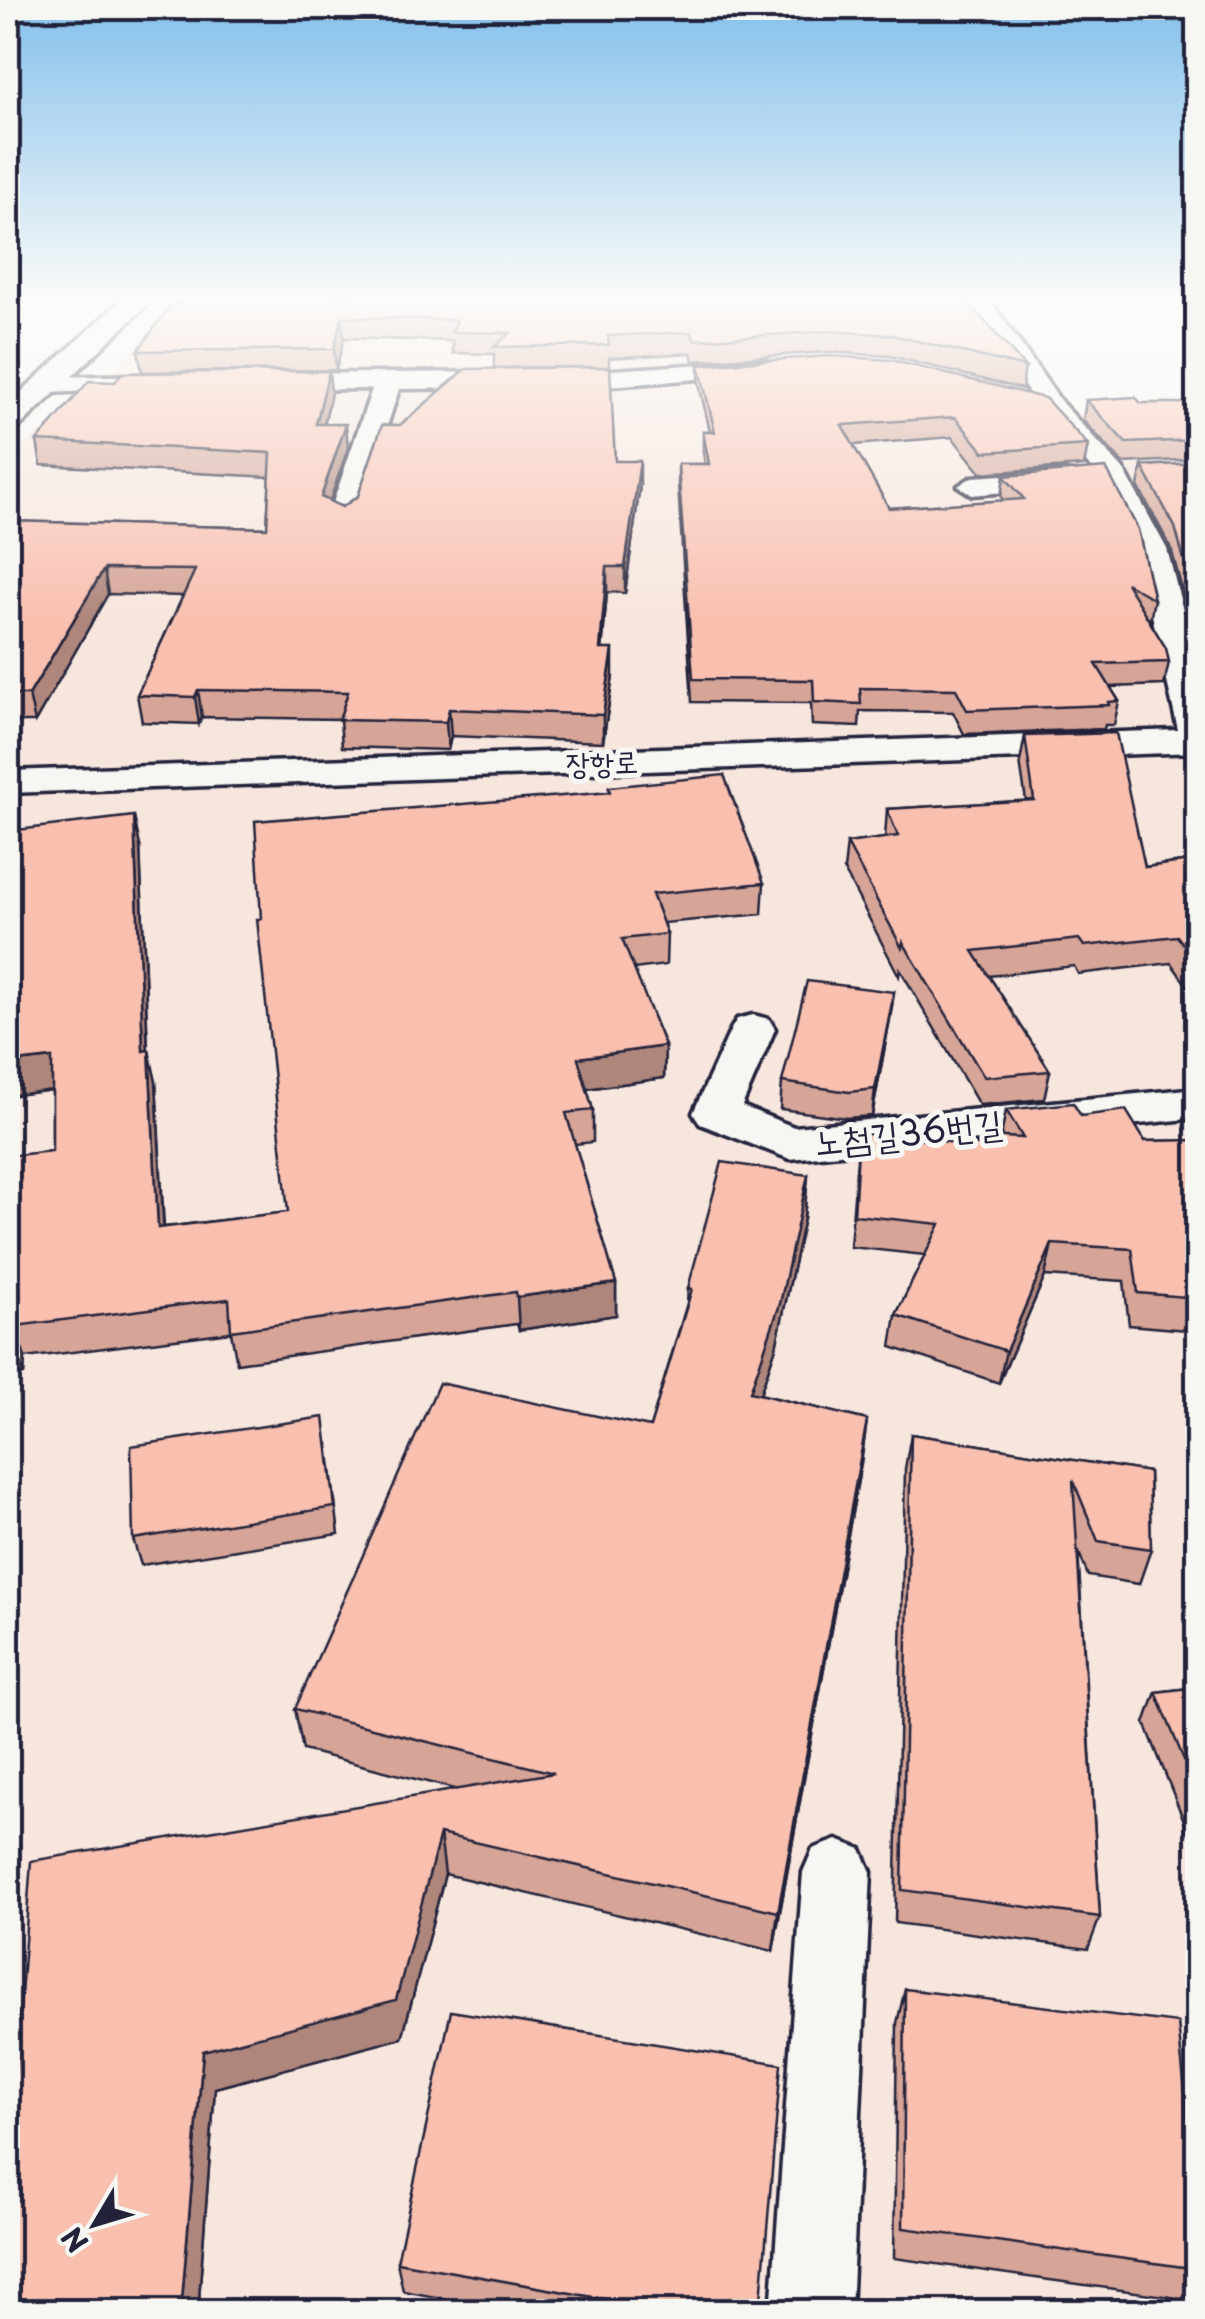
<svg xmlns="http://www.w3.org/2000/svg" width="1205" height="2319" font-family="'Playpen Sans','Poor Story',sans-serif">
<rect width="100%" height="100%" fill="#f6f6f2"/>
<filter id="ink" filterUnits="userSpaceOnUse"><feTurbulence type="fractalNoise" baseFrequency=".01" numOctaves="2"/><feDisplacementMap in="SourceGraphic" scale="20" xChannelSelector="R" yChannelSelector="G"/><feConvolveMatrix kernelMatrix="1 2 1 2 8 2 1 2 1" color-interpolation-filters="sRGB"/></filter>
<g filter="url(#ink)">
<!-- built -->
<path fill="#f7e6de" d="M180,297h770l21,19 52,85 37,15 64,-6 74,11 -1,1890 -1189,1v-1855l94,-73z"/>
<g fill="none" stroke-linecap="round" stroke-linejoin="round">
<!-- minor casing -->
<g stroke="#22223b" stroke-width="7">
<g id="minor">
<path d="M959,297h25l12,12 66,94 62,67 43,79 31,119v84l-1190,41v-22l1170,-41 -41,-181 -36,-70 -57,-64 -65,-96z"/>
<path d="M764,360l9,3 4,5 -4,5 -175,14 -199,2 -42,131 -15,9 -15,-9 45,-131 -105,1 -13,-8 13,-8 331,-3z"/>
<path d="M150,375l13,8 -4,5 -111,5 -13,-8 13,-8z"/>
<path d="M1064,471l10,3 4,6 -4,6 -102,9 -14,-9 14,-9z"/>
<path d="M753,1015l16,4 6,10 -33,77 52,21 404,-39v30l-408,41 -90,-35 -7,-11 38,-84 6,-10z"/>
<path d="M837,1840l24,9 10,23 -20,440h-80l32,-440 10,-23z"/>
</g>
</g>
<!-- secondary casing -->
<g stroke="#22223b" stroke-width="7">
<path id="secondary" d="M125,297h30l-136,130 -11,2v-25z"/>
</g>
<!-- minor -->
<use href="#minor" fill="#f6f6f2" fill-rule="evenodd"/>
<!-- secondary -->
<use href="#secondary" fill="#f6f6f2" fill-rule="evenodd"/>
</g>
<!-- wall -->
<g fill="#d6a597" stroke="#22223b" stroke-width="2.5">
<path d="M963,297l62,70 -3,22 -132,-33 -62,-4 -135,9 -2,-8 -82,5v9l-115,1v-14l-41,-1v-12l-109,-3 -8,32 -194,2 -4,-21 41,-46z"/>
<path d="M699,365l389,80 -4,21 -103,7 -29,-36 -99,8 36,63 115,-7 -3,-4 3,-21 150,123 -4,22 19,41 -5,23 -54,2 9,14 -5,24h-9l-1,4 -140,5 -11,-22 -93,-1 -1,16 -47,-2 -1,-22 -119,-1 -14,-217v-21h27l-2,-12v-20h7l-11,-48z"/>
<path d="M331,393l-7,31 24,24 -18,53 12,6 273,-46 25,24 -15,108 -18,-1 -5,57 11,27 -10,66 -152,-6 -3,14 -106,-3 -2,-28 -138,-2 -3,7 -57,-2 -5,-27 46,-99 -75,-2 -73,128h-27v-201l259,7 3,-51 -229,-12 -4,-24z"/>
<path d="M1086,400l112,7v52l-75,4 -40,-43z"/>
<path d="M1198,463v186l-27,-101 -33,-62 4,-20z"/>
<path d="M1025,736l120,131 53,-7v141l-27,-38 -93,11 -4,-8 -85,10 61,95 -6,28 -65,6 -79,-136 -1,7 -55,-106 3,-27 38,-5 2,-29 139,-8 -6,-39z"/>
<path d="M609,787l155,96 -2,31 -99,9 4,11 -1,31 -33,4 32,77 -1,32 -77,11 6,21v32l-18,2 41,139v32l-97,15 -2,-6 -280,39 -6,-31 -206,26 -1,17 -7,1 -9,162v-382l44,-5v-61l-44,6v-265l132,15 8,204 8,32 8,145 124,-15 321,-420z"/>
<path d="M894,992l-4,27 -18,97 -26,2 -66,-9 2,-27z"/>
<path d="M1006,1110l75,6 64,25 53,-1v191l-69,-6 -5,-44 -79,-5 -46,107 -108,-36 5,-32 29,-60 -75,-8 9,-114 126,13 2,-10 14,1z"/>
<path d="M808,1175l-4,43 -28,129 -16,47 107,26 -6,43 -88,488 -328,-77 -43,164 -187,50 -17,224h-190l450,-522 -155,-40 -8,-41 355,-282 37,-124 1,-15z"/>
<path d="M911,1434l238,38 2,77 -12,35 -51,-8 -10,-26 22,367 -12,32 -193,-26 10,-454z"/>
<path d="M328,1444l11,90 -198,31 -8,-26z"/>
<path d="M1198,1687v169l-53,-133 11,-31z"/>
<path d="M905,1989l293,233v55l-13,22 -291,-41 3,-235z"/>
<path d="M397,2262l363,50h-243l-114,-21z"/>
</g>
<!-- shaded-wall -->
<g fill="#ae867b" stroke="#22223b" stroke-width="2.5">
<path d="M342,317l2,21 -8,32 -2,-21z"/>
<path d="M329,371l2,22 -12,55 -3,-24z"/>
<path d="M346,424l2,24 -25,73 -2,-24z"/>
<path d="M640,461v24l-15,108v-26z"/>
<path d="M607,567v25l-7,84v-27z"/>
<path d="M104,569l4,25 -73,128 -6,-27z"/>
<path d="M613,649v27l-10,66v-27z"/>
<path d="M198,690l4,27 -3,7 -4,-27z"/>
<path d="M449,709l2,27 -3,14 -2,-28z"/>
<path d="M134,816l6,30 9,237 -6,-32z"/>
<path d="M894,992l-4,27 -18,97 3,-27z"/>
<path d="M665,1046l-1,32 -85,12 -1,-32z"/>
<path d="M149,1050l7,32 9,178 -7,-32z"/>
<path d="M52,1058l8,31 -52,7v-33z"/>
<path d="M808,1175l-4,43 -28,129 -30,88 4,-43z"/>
<path d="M1052,1244l-7,32 -46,107 7,-32z"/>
<path d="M616,1283v32l-97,15 -2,-33z"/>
<path d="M15,1326l10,32 -1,17 -10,-32z"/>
<path d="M8,1344l9,32 -9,162z"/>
<path d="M867,1420l-6,43 -88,488 5,-39z"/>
<path d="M440,1834l5,40 -43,164 -187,50 -17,224h-17l22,-261z"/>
</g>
<!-- building -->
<g fill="#f9c0b0" stroke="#22223b" stroke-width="2.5">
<path d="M185,297h778l62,70 -133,-32 -63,-4 -135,9 -2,-8 -84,4 1,9 -115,2 16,-14 -58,-1 5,-12 -115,-3 -8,32 -196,2 33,-47 8,1z"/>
<path d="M830,356l61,4 154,38 43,47 -104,7 -29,-35 -113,8 47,83 135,-9 -20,-23 102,-8 32,61 16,70 -28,-16 40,65 3,14 -73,2 23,37 -11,1 1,3 -142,5 -11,-21 -96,-1 1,16 -47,-2 -1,-22 -120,-1 -15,-215h31l-6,-32h12l-16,-67z"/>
<path d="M610,367l5,94h25l-15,106h-18l-7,82h13l-10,66 -154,-6 -3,13 -107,-2 9,-28 -150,-2 -3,7 -58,-2 58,-125 -91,-1 -75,126h-21v-174l259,7 4,-75 -234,-12 52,-60 26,1 7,-9 207,-2 -13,53h30l-25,73 21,10 16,-11 24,-71h18l66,-56z"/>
<path d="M1135,397l6,6h53l4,4v33l-72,3 -40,-43z"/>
<path d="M1198,463v148l-23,-84 -33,-61z"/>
<path d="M1116,733l29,134 53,-7v103l-21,-27 -93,10 -5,-7 -106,12 77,120 -66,6 -81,-135 -1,6 -55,-105 51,-7 -11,-27 147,-9 -9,-64z"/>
<path d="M724,775l40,108 -112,11 15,40 -45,5 43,107 -87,12 15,52 -27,3 50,170 -99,14 -1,-5 -285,39 -2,-32 -214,27 -1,17 -6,1v-188l44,-5v-93l-44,5v-232l126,-15 9,235 6,-1 9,178 130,-16 -31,-293h4l-6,-98 355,-29 -1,-5z"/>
<path d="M807,981l87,11 -19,97 -26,3 -67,-10z"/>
<path d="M1073,1103l8,13 45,-6 19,31 53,-1v158l-60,-5 -6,-44 -80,-5 -46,107 -110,-36 44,-91 -86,-9 5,-82 129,13 -1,-10 36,2 -17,-28z"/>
<path d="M722,1162l86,13 -28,129 -30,88 117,28 -89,492 -338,-78 -44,166 -193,51 -22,261h-173v-143l23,-308 523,-88 -259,-64 144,-326 211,44 42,-138 -4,-1z"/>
<path d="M324,1417l11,90 -202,32 -2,-93z"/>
<path d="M911,1434l238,38 2,77 -53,-8 -25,-61 27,437 -198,-27z"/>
<path d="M1198,1687v107l-42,-102z"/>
<path d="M905,1989l273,34 20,199v47l-295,-41z"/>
<path d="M451,2011l330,53 -21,248h-83l-280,-50z"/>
</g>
</g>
<!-- sky -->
<linearGradient id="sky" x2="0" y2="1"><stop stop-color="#84c0ec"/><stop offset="0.48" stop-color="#fbfbf9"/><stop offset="1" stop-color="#fbfbf9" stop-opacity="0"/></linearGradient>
<rect width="1205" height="621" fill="url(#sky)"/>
<g text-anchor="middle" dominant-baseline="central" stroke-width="10" stroke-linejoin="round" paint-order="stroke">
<!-- far-street labels -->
<g font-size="30" fill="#22223b" stroke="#f6f6f2">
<text transform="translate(602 761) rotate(-2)">장항로</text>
</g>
<!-- street labels -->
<g font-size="35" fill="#22223b" stroke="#f6f6f2">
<text transform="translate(908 1131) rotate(-6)">노첨길36번길</text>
</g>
</g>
<!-- margin -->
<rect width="1205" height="2319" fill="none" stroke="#f6f6f2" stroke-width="40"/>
<rect x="20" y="20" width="1165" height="2279" fill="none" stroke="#22223b" stroke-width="4" filter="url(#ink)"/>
<!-- north arrow -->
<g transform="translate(95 2224) rotate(232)" stroke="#f6f6f2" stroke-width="8" paint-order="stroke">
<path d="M0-8L18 38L0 25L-18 38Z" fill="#22223b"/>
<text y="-15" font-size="28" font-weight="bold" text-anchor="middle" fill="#22223b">N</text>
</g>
</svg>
